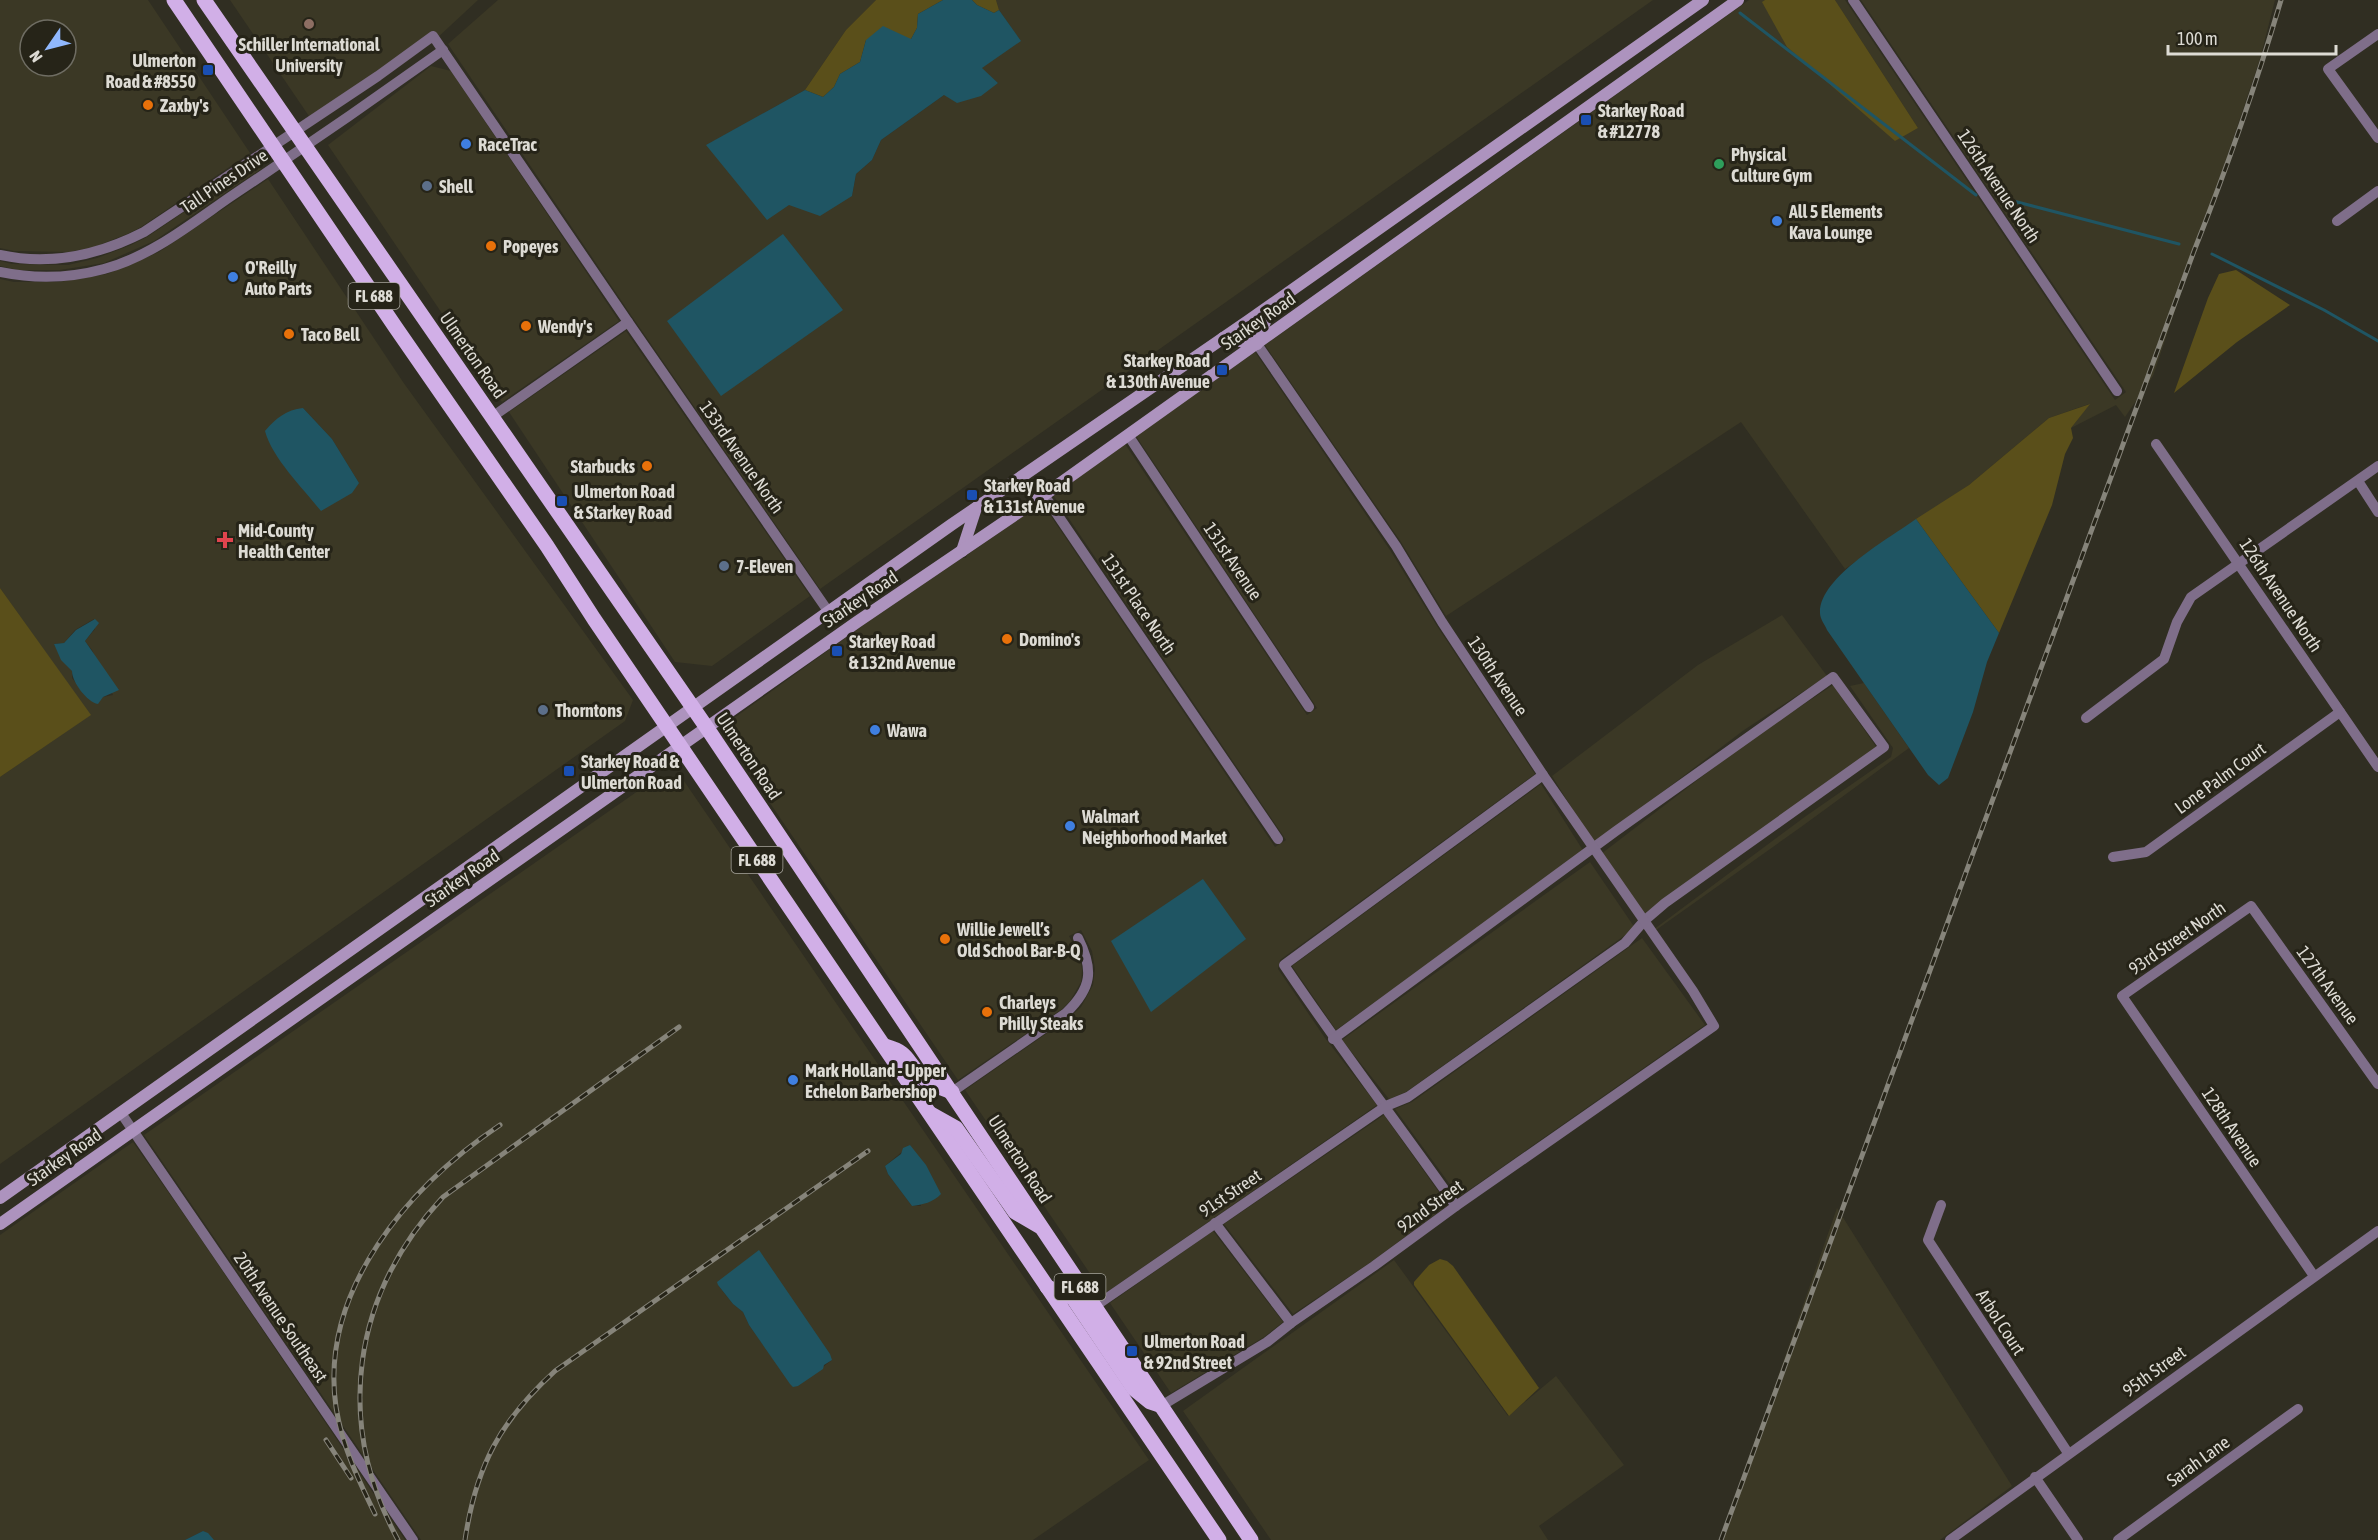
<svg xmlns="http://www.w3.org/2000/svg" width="2378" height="1540" font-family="'Asap Condensed',sans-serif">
<rect width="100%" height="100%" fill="#302e22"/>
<!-- built -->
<g fill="#3b3825" fill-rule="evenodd">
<path d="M0,0h148l102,153 -109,74 -14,7 -33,13 -25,5 -55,-1 -14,-3zM30,30h36v36h-36z"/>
<path d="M230,0h248l-42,39 -123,83z"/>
<path d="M498,0h378l-30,30 -41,60 -98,55 82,60 63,-9 4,-22 16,-14 9,-20 63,-45 54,-12 -17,-15 39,-28 -21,-30 -3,-10h657l-833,589 -187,-271 -185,-274z"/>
<path d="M1749,0h16l-2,3 132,137 23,-12 -83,-128h10l270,400 11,-8 -265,-392h414l-15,59 -107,317 -28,41 -9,-12 -45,23 18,-24 -40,14 -80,67 -124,84 -104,-147 -295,194 -45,-74 -136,-197z"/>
<path d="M431,66l20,5 168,250 -117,81 -174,-257z"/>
<path d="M257,163l4,6 -107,72 -50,22 -44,7h-42l-18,-4v-5l12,3 56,1 29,-7 34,-13 16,-8z"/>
<path d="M268,179l135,203 230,318 -8,21 -625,443v-387l90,-62 -90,-127v-309l14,3h45l48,-8 52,-22zM303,408l29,31 27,44 -65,-6 -10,-11zM94,619l1,10 -10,12 7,9 21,45 -10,2 -20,-6 -7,-8 -4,-5v-7l-9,-10 -9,-17 10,-1 11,-13z"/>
<path d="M626,331l184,265 -98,70 -37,-4 -166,-250z"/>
<path d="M1255,352l135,198 47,76 98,148 -255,186 -2,9 47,69 52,67 -273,189 -139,-204 104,-72 12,-11 12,-22 2,-16 -3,-18 -11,-21 -12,6 11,21 2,13 -1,12 -11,19 -8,8 -104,71 -228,-336 4,-26 135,-97 93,-63h4l1,-3 75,-52 233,344 11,-7 -233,-345 72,-51 182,271 10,-7 -181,-272z"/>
<path d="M1782,615l45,61 -83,54 -150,114 -42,-68 146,-111z"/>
<path d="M1864,683l45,65 -108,79 -145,103h-3l153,-114 85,-59 2,-9 -43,-62z"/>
<path d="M1833,685l46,66 -233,170 -45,-67 150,-115z"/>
<path d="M658,777l26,4 465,679 -116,80h-612l-277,-405zM910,1145l11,61h-9l-24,-32 -3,-8zM718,1285l114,75 -34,26h-5l-44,-61 -6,-13 -10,-8z"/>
<path d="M1541,784l43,68 -248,178 -44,-64z"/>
<path d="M1590,862l45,66 -229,164 -17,7 -47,-59z"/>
<path d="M1642,938l63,87 -246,172 -64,-88 17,-7z"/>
<path d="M1384,1115l64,90 -77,57 -78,52 -69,-90z"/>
<path d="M133,1142l61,87 211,311h-191l-11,-9 -18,9h-185v-305z"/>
<path d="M1837,1208l175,278 -72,54h-219z"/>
<path d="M1213,1231l70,91 -19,15 -93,56 -61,-90z"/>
<path d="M1394,1260l114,156 48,-40 68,89 -85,61 9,14h-277l-88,-129z"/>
</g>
<!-- green -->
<g fill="#5a4f1a">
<path d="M876,0h67l-25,14 -1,14 -6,11 -45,1 -6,22 -20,12 -6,13 -11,10 -18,-7 41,-60z"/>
<path d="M972,0h24l3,10 -5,3 -17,-8z"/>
<path d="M1765,0h70l83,128 -23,13 -108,-94 -25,-45z"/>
<path d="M2236,270l54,35 -53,37 -63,51 34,-95 11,-24z"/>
<path d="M2090,404l-19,24 2,10 -8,16 -13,51 -53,128 -83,-114 53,-34 80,-67z"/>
<path d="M0,588l91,127 -91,62z"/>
<path d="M1440,1259l7,2 6,5 86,122 -30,28 -95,-131v-3l15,-17z"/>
</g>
<!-- water -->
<g fill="#1f5563">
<path d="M943,0h29l5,5 17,8 5,-3 22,31 -39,27 16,15 -17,13 -24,7 -13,-8 -63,45 -9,20 -16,14 -4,22 -32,20 -31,-11 -22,15 -61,-75 99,-55 18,7 11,-10 6,-13 20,-12 6,-22 17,-14 28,13 6,-11 1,-14z"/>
<path d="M783,234l60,76 -122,86 -54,-75z"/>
<path d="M303,408l29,31 27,44 -7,10 -31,18c-18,-23 -49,-53 -56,-80 11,-13 21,-21 38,-23z"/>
<path d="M1916,519l83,114 -12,29 -14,50 -25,66 -9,7 -11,-10 -101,-145c-2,-5 -7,-11 -7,-17 -1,-36 70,-75 96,-94z"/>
<path d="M95,619l4,4 -14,18 34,49 -16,7 -5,7c-11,-2 -26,-22 -26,-33l-11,-11 -7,-16 10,-1 12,-13z"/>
<path d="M1203,879l43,60 -95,73 -40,-71z"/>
<path d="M910,1145l16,20 15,29c-7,8 -19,11 -29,12l-24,-32 -3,-8 16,-12 2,-6z"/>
<path d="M759,1250l71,104 2,6 -8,5 -1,4 -25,17 -5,1 -3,-3 -41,-59 -6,-13 -10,-8 -15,-19 -1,-3z"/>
<path d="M203,1531l5,2 6,7h-29z"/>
</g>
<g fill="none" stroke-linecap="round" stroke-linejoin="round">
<!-- stream -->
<g stroke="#1f5563" stroke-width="3">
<path d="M1740,13l236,182"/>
<path d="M1998,197l181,47"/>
<path d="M2212,254l112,56 54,31"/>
</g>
<!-- street -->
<g stroke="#7f6e8a" stroke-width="10">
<path d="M1853,0l264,391"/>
<path d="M2378,34l-50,35 50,69"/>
<path d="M2337,221l41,-30"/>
<path d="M0,255c50,11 99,0 144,-23l234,-156 55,-40 195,286 200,289"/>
<path d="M0,272c34,7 71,6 104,-3 46,-12 87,-45 126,-72 72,-48 143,-97 213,-147"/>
<path d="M492,417l136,-95"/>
<path d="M1128,435l181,272"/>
<path d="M2156,444l222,323"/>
<path d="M2358,481l20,31"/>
<path d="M1044,495l234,344"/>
<path d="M2086,718l78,-59 13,-37 14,-25 187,-131"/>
<path d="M2113,857l33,-5 194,-140"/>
<path d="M952,1092l114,-79c26,-25 28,-43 12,-75"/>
<path d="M121,1113l292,427"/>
<path d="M1941,1205l-13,35 140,213"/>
<path d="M1456,1206c-57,-81 -117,-159 -172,-241l259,-190"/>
<path d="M1215,1223l76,100"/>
<path d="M2314,1276l-192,-280 129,-90 127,178"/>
<path d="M1094,1307l292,-201 22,-9 217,-154 19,-22 21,-18 219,-156 -51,-70 -217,154 -283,208"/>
<path d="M1161,1406l106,-64 24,-19 83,-57 82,-60 258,-180 -21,-35 -150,-216 -101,-153 -46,-76 -139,-202"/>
<path d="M2035,1477l43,63"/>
<path d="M1950,1540l428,-309"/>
<path d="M2118,1540l180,-131"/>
</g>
<!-- secondary -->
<g stroke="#ad93be" stroke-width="12">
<path d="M1223,338l34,6"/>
<path d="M1257,343l11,-29 10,-7"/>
<path d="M962,551l14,-43"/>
<path d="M0,1198l951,-673 297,-204 455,-321"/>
<path d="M0,1224l857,-602 187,-127 694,-495"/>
</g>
<!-- primary -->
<g stroke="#d1afe7" stroke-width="15">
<path d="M174,0l222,328 151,218 47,73 625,921"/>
<path d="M204,0l503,728 544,812"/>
<path d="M885,1046c25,7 20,14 36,30 9,8 20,12 31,16"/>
<path d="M931,1114l25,14 59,84 24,14"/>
<path d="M1047,1287l26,11 61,91 16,13 9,3"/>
</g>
<!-- rail casing -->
<g stroke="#86847a" stroke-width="5">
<g id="rail">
<path d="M326,1440l25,38"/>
<path d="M375,1514c-17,-35 -33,-68 -39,-107 -17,-117 73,-221 164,-282"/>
<path d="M398,1540c-64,-118 -46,-245 45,-343l236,-170"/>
<path d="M465,1540c11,-74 35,-119 90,-169l313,-220"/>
<path d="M1721,1540l473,-1289c33,-83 62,-166 87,-251"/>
</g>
</g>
<!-- rail -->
<use href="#rail" stroke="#262418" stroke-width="3" stroke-dasharray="9" stroke-linecap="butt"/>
</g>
<!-- markers -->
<circle fill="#8d6e63" stroke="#262418" stroke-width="2" cx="309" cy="24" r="6"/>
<g fill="#1a4fb4" stroke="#262418" stroke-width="2">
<rect x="202" y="64" width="12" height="12" rx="3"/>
<rect x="1580" y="114" width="12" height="12" rx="3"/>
<rect x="1216" y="364" width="12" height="12" rx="3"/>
<rect x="966" y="489" width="12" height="12" rx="3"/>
<rect x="556" y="495" width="12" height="12" rx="3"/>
<rect x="831" y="645" width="12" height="12" rx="3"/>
<rect x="563" y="765" width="12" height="12" rx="3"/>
<rect x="1126" y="1345" width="12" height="12" rx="3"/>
</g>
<g fill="#e8710a" stroke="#262418" stroke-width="2">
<circle cx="148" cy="105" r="6"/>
<circle cx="491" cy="246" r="6"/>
<circle cx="526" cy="326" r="6"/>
<circle cx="289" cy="334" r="6"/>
<circle cx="647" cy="466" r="6"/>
<circle cx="1007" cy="639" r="6"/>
<circle cx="945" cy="939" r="6"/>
<circle cx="987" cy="1012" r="6"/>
</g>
<g fill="#3f7fe0" stroke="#262418" stroke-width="2">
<circle cx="466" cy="144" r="6"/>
<circle cx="1777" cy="221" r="6"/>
<circle cx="233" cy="277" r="6"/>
<circle cx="875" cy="730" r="6"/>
<circle cx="1070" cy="826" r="6"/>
<circle cx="793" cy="1080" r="6"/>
</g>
<circle fill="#2e9e5b" stroke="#262418" stroke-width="2" cx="1719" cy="164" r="6"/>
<g fill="#5c6f8a" stroke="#262418" stroke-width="2">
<circle cx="427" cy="186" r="6"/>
<circle cx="724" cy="566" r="6"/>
<circle cx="543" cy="710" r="6"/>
</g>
<path fill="#e0444e" stroke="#262418" stroke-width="2" d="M222 531h6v6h6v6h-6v6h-6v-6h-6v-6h6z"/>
<g text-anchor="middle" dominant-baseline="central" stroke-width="6" stroke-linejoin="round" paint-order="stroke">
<!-- shield labels -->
<g fill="#262418" stroke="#a6a49c" stroke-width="1.5">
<rect x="348.5" y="283" width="51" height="26" rx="4.5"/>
<rect x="731.5" y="847" width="51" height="26" rx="4.5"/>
<rect x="1054.5" y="1274" width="51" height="26" rx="4.5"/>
</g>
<g font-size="16" font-weight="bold" fill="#dddbd4">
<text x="374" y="296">FL 688</text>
<text x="757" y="860">FL 688</text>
<text x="1080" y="1287">FL 688</text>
</g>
<!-- poi labels -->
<g font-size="18" font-weight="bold" fill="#dddbd4" stroke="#262418" text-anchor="start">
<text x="309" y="44" text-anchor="middle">Schiller International<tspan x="309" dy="21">University</tspan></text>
<text x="196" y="60" text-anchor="end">Ulmerton<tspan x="196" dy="21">Road &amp; #8550</tspan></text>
<text x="160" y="105">Zaxby's</text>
<text x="1598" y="110">Starkey Road<tspan x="1598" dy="21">&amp; #12778</tspan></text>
<text x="478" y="144">RaceTrac</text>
<text x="1731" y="154">Physical<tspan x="1731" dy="21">Culture Gym</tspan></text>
<text x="439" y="186">Shell</text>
<text x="1789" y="211">All 5 Elements<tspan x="1789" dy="21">Kava Lounge</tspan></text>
<text x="503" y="246">Popeyes</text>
<text x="245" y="267">O'Reilly<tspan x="245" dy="21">Auto Parts</tspan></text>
<text x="538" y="326">Wendy's</text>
<text x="301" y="334">Taco Bell</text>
<text x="1210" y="360" text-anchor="end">Starkey Road<tspan x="1210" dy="21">&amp; 130th Avenue</tspan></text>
<text x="635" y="466" text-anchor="end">Starbucks</text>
<text x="984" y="485">Starkey Road<tspan x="984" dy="21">&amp; 131st Avenue</tspan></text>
<text x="574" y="491">Ulmerton Road<tspan x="574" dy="21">&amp; Starkey Road</tspan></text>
<text x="238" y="530">Mid-County<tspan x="238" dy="21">Health Center</tspan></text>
<text x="736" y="566">7-Eleven</text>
<text x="1019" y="639">Domino's</text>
<text x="849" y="641">Starkey Road<tspan x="849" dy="21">&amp; 132nd Avenue</tspan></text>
<text x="555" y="710">Thorntons</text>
<text x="887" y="730">Wawa</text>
<text x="581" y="761">Starkey Road &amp;<tspan x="581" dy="21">Ulmerton Road</tspan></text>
<text x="1082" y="816">Walmart<tspan x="1082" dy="21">Neighborhood Market</tspan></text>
<text x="957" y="929">Willie Jewell’s<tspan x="957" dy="21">Old School Bar-B-Q</tspan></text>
<text x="999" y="1002">Charleys<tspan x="999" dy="21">Philly Steaks</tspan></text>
<text x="805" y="1070">Mark Holland - Upper<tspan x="805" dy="21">Echelon Barbershop</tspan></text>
<text x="1144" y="1341">Ulmerton Road<tspan x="1144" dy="21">&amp; 92nd Street</tspan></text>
</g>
<!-- street labels -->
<g font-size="18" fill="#dddbd4" stroke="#262418">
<text transform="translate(224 181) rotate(-34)">Tall Pines Drive</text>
<text transform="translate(1999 186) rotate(56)">126th Avenue North</text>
<text transform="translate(1258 321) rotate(-35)">Starkey Road</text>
<text transform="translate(473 355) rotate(55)">Ulmerton Road</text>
<text transform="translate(742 457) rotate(55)">133rd Avenue North</text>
<text transform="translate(1233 561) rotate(56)">131st Avenue</text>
<text transform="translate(2281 595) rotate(56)">126th Avenue North</text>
<text transform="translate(860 599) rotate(-34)">Starkey Road</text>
<text transform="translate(1139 604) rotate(56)">131st Place North</text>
<text transform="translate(1498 676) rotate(56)">130th Avenue</text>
<text transform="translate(749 756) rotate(56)">Ulmerton Road</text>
<text transform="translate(2220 778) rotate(-36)">Lone Palm Court</text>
<text transform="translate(462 878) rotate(-35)">Starkey Road</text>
<text transform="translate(2177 938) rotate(-35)">93rd Street North</text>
<text transform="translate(2328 985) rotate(54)">127th Avenue</text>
<text transform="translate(2232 1127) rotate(56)">128th Avenue</text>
<text transform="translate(64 1157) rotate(-35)">Starkey Road</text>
<text transform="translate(1020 1159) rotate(57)">Ulmerton Road</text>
<text transform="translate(1230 1193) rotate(-34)">91st Street</text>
<text transform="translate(1430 1206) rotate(-36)">92nd Street</text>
<text transform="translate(281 1317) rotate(56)">20th Avenue Southeast</text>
<text transform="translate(2001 1322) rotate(57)">Arbol Court</text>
<text transform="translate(2154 1371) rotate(-36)">95th Street</text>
<text transform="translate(2198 1461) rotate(-36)">Sarah Lane</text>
</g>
</g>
<!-- north arrow -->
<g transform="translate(48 48) rotate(235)"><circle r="28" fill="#262418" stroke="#6f6d63" stroke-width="1.5"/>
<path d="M0-4.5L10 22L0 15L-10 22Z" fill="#90b8fd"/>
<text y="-9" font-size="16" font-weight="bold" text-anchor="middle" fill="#dddbd4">N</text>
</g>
<!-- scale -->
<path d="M2168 45v9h168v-9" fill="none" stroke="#dddbd4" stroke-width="3"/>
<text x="2177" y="45" font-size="18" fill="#dddbd4" stroke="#262418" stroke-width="4.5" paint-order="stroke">100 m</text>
</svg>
